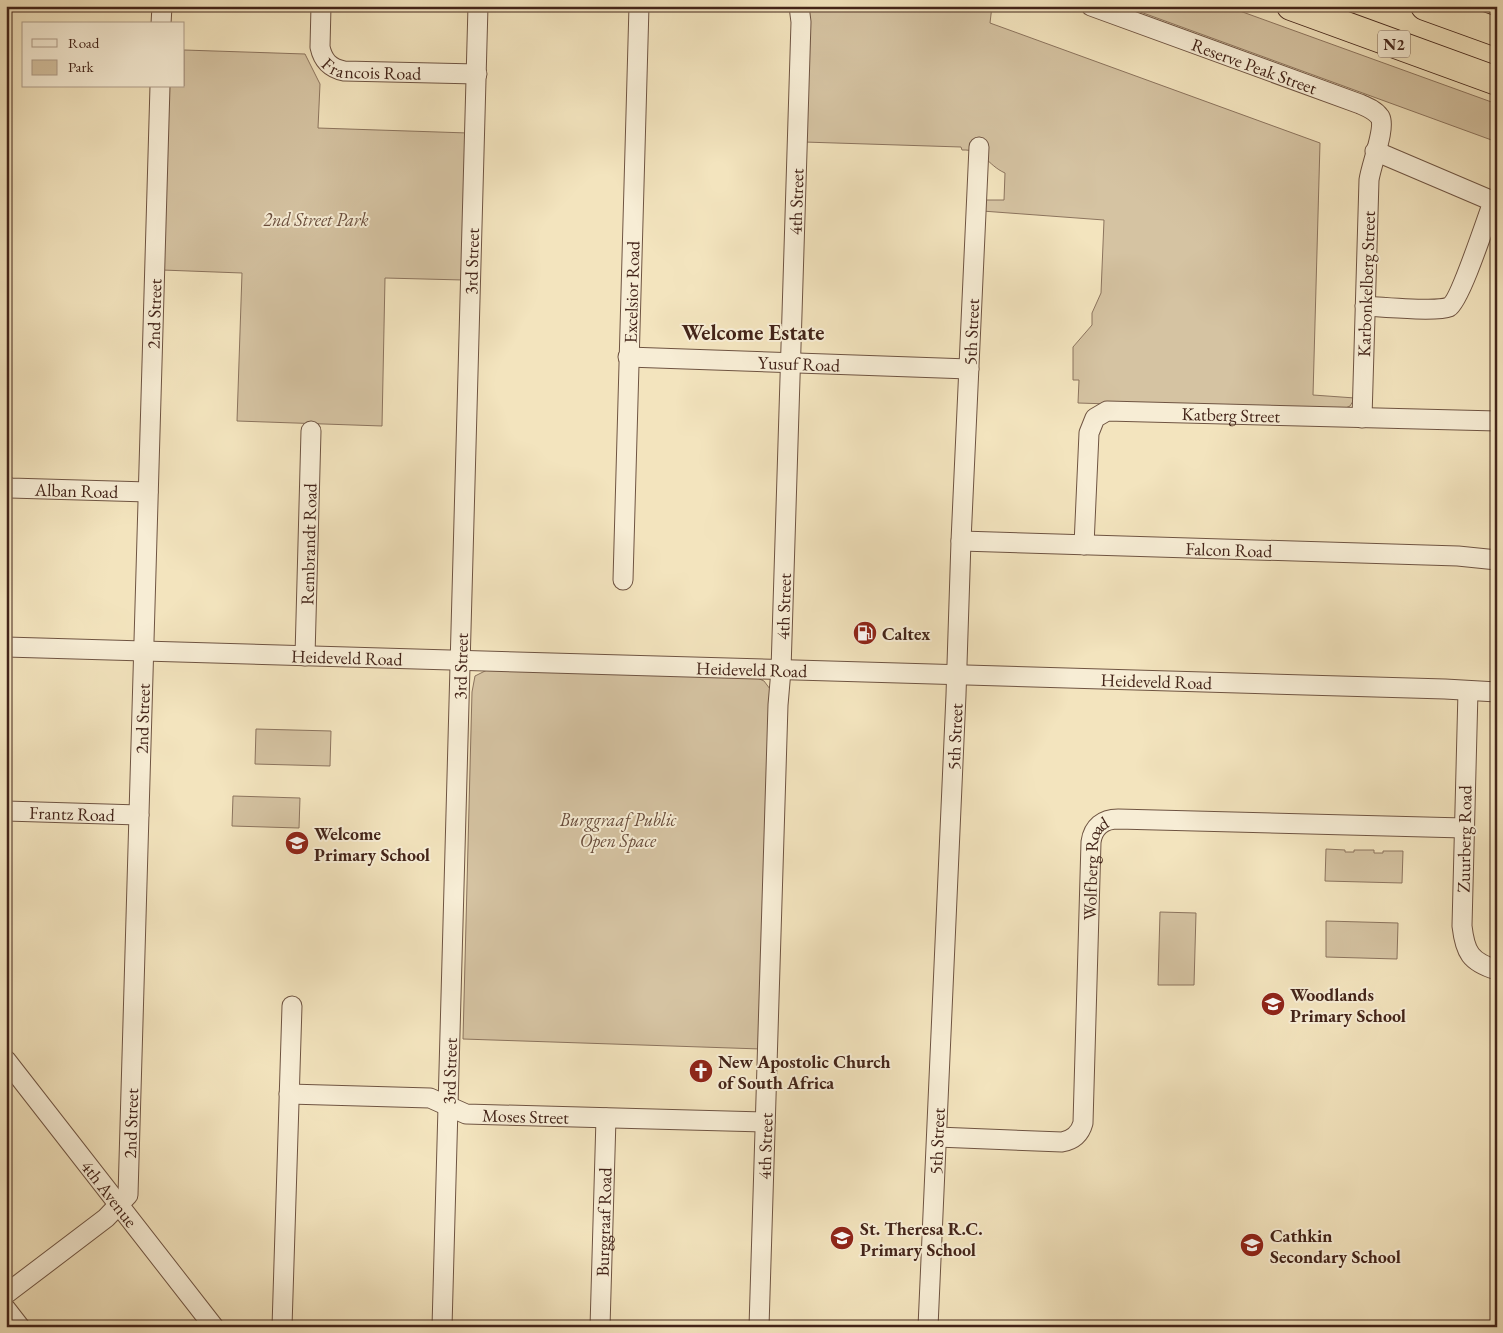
<svg xmlns="http://www.w3.org/2000/svg" width="1503" height="1333" font-family="'EB Garamond',serif">
<rect width="100%" height="100%" fill="#f3e4be"/>
<filter id="stains"><feTurbulence type="fractalNoise" baseFrequency=".004" numOctaves="4"/><feColorMatrix values="0 0 0 0 .2 0 0 0 0 .09 0 0 0 0 .02 0 0 0 .5 -.17"/></filter>
<radialGradient id="worn" r=".72"><stop offset=".6" stop-color="#630" stop-opacity="0"/><stop offset="1" stop-color="#630" stop-opacity=".3"/></radialGradient>
<!-- green -->
<g fill="#d5c3a2" stroke="#8c745e">
<path d="M805,6h187l-2,17 330,120 -7,252 42,3 -5,8 -11,5 -261,-8 1,-23h-6v-33l19,-22v-12l9,-20 3,-73 -122,-9 1,-11h21l1,-27c-18,-8 -21,-24 -43,-23l-1,-3 -157,-5z"/>
<path d="M1124,6h102l271,98v38z"/>
<path d="M184,50l121,4 15,30 -2,44 150,5 -5,147 -78,-2 -3,148 -145,-5 5,-148 -80,-3 5,-184h17z"/>
<path d="M487,670l268,7 9,4 6,8 -9,360 -298,-10 9,-347 3,-16z"/>
<path d="M256,729l75,2 -1,35 -75,-2z"/>
<path d="M233,796l67,2 -1,30 -67,-2z"/>
<path d="M1326,849l19,1v2h9v-2h20v3h9v-2h20l-1,32 -77,-2z"/>
<path d="M1160,912l36,1 -2,72h-36z"/>
<path d="M1326,921l72,2 -1,36 -71,-2z"/>
</g>
<g fill="none" stroke-linecap="round" stroke-linejoin="round">
<!-- minor casing -->
<g stroke="#6f5442" stroke-width="21">
<g id="minor">
<path id="s1" d="M321,6l-1,41c3,14 10,21 24,24l133,3"/>
<path id="s2" d="M1091,6l269,98c7,3 15,6 20,13 6,11 -9,48 -11,63l-7,238"/>
<path d="M161,24l1,-18"/>
<path d="M1375,151l122,52"/>
<path d="M1365,306c16,1 72,6 84,1 11,-6 38,-89 44,-105"/>
<path id="s3" d="M628,357l341,12"/>
<path id="s4" d="M6,486l4,2 138,4"/>
<path id="s5" d="M961,541l497,15 39,4"/>
<path id="s6" d="M1084,545l5,-112 6,-15 12,-7 390,10"/>
<path id="s7" d="M623,580l16,-574"/>
<path id="s8" d="M6,647l1439,42 52,3"/>
<path id="s9" d="M305,656l6,-225"/>
<path d="M1468,691l-6,235c3,26 8,36 35,44"/>
<path id="s10" d="M6,811l133,4"/>
<path id="s11" d="M6,1060l208,267"/>
<path id="s12" d="M289,1094l141,4 36,16 299,8"/>
<path id="s13" d="M937,1137l125,5c11,-2 18,-8 21,-19l8,-281c2,-15 12,-23 27,-23l346,9"/>
<path id="s14" d="M6,1294l100,-76 22,-23 32,-1109"/>
<path d="M6,1309l14,18"/>
<path d="M282,1327l10,-321"/>
<path id="s15" d="M442,1327l36,-1321"/>
<path id="s16" d="M600,1327l6,-209"/>
<path id="s17" d="M759,1327l19,-622 3,-35 20,-648 -2,-16"/>
<path id="s18" d="M928,1327l28,-632 5,-154 18,-394"/>
</g>
</g>
<!-- highway casing -->
<g stroke="#432419" stroke-width="30">
<g id="highway">
<path d="M1291,6l206,75"/>
<path d="M1425,6l72,26"/>
</g>
</g>
<!-- minor -->
<use href="#minor" stroke="#f7edd5" stroke-width="19"/>
<!-- highway -->
<use href="#highway" stroke="#f3e4be" stroke-width="28"/>
</g>
<!-- icons -->
<defs>
<g id="fuel-disc" transform="scale(1.25)"><circle r="9.5" fill="#8f2418" stroke="#f7edd5"/><path d="M-5.5-6h7V0h2V4h1.3V-2.5L3-4.5l.8-.8L6-3V5H2.5V1h-1V6h-7ZM-4.2-4.7v3.2H.2V-4.7Z" fill="#fff"/></g>
<g id="school-disc" transform="scale(1.25)"><circle r="9.5" fill="#8f2418" stroke="#f7edd5"/><path d="M0-5L7-2L0 1L-7-2ZM-4 1L0 2.5L4 1V4Q0 6-4 4Z" fill="#fff"/></g>
<g id="church-disc" transform="scale(1.25)"><circle r="9.5" fill="#8f2418" stroke="#f7edd5"/><path d="M-1.2-6h2.4v3.5h3.3v2.4h-3.3V6h-2.4V-.1h-3.3v-2.4h3.3Z" fill="#fff"/></g>
</defs>
<g fill-rule="evenodd">
<use href="#fuel-disc" x="865" y="633"/>
<use href="#school-disc" x="297" y="843"/>
<use href="#school-disc" x="1273" y="1004"/>
<use href="#church-disc" x="701" y="1071"/>
<use href="#school-disc" x="842" y="1238"/>
<use href="#school-disc" x="1252" y="1245"/>
</g>
<g text-anchor="middle" dominant-baseline="central" stroke-width="4" stroke-linejoin="round" paint-order="stroke">
<!-- shield labels -->
<rect fill="#f7edd5" stroke="#796051" stroke-width="1" x="1378" y="30.5" width="32" height="27" rx="4"/>
<g font-size="16" font-weight="bold" fill="#432419">
<text x="1394" y="44">N2</text>
</g>
<!-- street labels -->
<g font-size="18" fill="#432419" stroke="#f7edd5">
<text stroke="none"><textPath href="#s1" startOffset="105">Francois Road</textPath></text>
<text stroke="none"><textPath href="#s2" startOffset="174">Reserve Peak Street</textPath></text>
<text stroke="none"><textPath href="#s17" startOffset="1126">4th Street</textPath></text>
<text stroke="none"><textPath href="#s15" startOffset="1066">3rd Street</textPath></text>
<text transform="translate(1366 284) rotate(-88)">Karbonkelberg Street</text>
<text stroke="none"><textPath href="#s7" startOffset="288">Excelsior Road</textPath></text>
<text stroke="none"><textPath href="#s14" startOffset="1039">2nd Street</textPath></text>
<text stroke="none"><textPath href="#s18" startOffset="996">5th Street</textPath></text>
<text stroke="none"><textPath href="#s3" startOffset="171">Yusuf Road</textPath></text>
<text stroke="none"><textPath href="#s6" startOffset="266">Katberg Street</textPath></text>
<text stroke="none"><textPath href="#s4" startOffset="71">Alban Road</textPath></text>
<text stroke="none"><textPath href="#s9" startOffset="112">Rembrandt Road</textPath></text>
<text stroke="none"><textPath href="#s5" startOffset="268">Falcon Road</textPath></text>
<text stroke="none"><textPath href="#s17" startOffset="721">4th Street</textPath></text>
<text stroke="none"><textPath href="#s8" startOffset="341">Heideveld Road</textPath></text>
<text stroke="none"><textPath href="#s15" startOffset="661">3rd Street</textPath></text>
<text stroke="none"><textPath href="#s8" startOffset="746">Heideveld Road</textPath></text>
<text stroke="none"><textPath href="#s8" startOffset="1151">Heideveld Road</textPath></text>
<text stroke="none"><textPath href="#s14" startOffset="634">2nd Street</textPath></text>
<text stroke="none"><textPath href="#s18" startOffset="591">5th Street</textPath></text>
<text stroke="none"><textPath href="#s10" startOffset="66">Frantz Road</textPath></text>
<text transform="translate(1464 839) rotate(-89)">Zuurberg Road</text>
<text stroke="none"><textPath href="#s13" startOffset="411">Wolfberg Road</textPath></text>
<text stroke="none"><textPath href="#s15" startOffset="256">3rd Street</textPath></text>
<text stroke="none"><textPath href="#s12" startOffset="240">Moses Street</textPath></text>
<text stroke="none"><textPath href="#s14" startOffset="229">2nd Street</textPath></text>
<text stroke="none"><textPath href="#s18" startOffset="186">5th Street</textPath></text>
<text stroke="none"><textPath href="#s17" startOffset="181">4th Street</textPath></text>
<text stroke="none"><textPath href="#s11" startOffset="169">4th Avenue</textPath></text>
<text stroke="none"><textPath href="#s16" startOffset="105">Burggraaf Road</textPath></text>
</g>
<!-- park labels -->
<g font-size="18" font-style="italic" fill="#684c3b" stroke="#f7edd5">
<text x="316" y="219">2nd Street Park</text>
<text x="618" y="819">Burggraaf Public<tspan x="618" dy="21">Open Space</tspan></text>
</g>
<!-- poi labels -->
<g font-size="18" font-weight="bold" fill="#432419" stroke="#f7edd5" text-anchor="start">
<text x="882" y="633">Caltex</text>
<text x="314" y="833">Welcome<tspan x="314" dy="21">Primary School</tspan></text>
<text x="1290" y="994">Woodlands<tspan x="1290" dy="21">Primary School</tspan></text>
<text x="718" y="1061">New Apostolic Church<tspan x="718" dy="21">of South Africa</tspan></text>
<text x="860" y="1228">St. Theresa R.C.<tspan x="860" dy="21">Primary School</tspan></text>
<text x="1270" y="1235">Cathkin<tspan x="1270" dy="21">Secondary School</tspan></text>
</g>
<!-- district labels -->
<g font-size="22" font-weight="bold" fill="#432419" stroke="#f7edd5">
<text x="753" y="332">Welcome Estate</text>
</g>
</g>
<!-- margin -->
<rect width="1503" height="1333" fill="none" stroke="#f3e4be" stroke-width="25"/>
<rect x="8" y="8" width="1488" height="1318" fill="none" stroke="#432419" stroke-width="2.5"/>
<rect x="12" y="12" width="1478" height="1308" fill="none" stroke="#432419"/>
<!-- legend -->
<rect x="22" y="22" width="162" height="65" fill="#f7edd5" stroke="#af9d8a"/>
<rect x="32" y="39" width="25" height="8" fill="#f7edd5" stroke="#af9d8a"/>
<text x="68" y="48" font-size="15" fill="#432419">Road</text>
<rect x="32" y="60" width="25" height="15" fill="#d5c3a2" stroke="#af9d8a"/>
<text x="68" y="72" font-size="15" fill="#432419">Park</text>
<rect width="100%" height="100%" filter="url(#stains)"/>
<rect width="100%" height="100%" fill="url(#worn)"/>
</svg>
